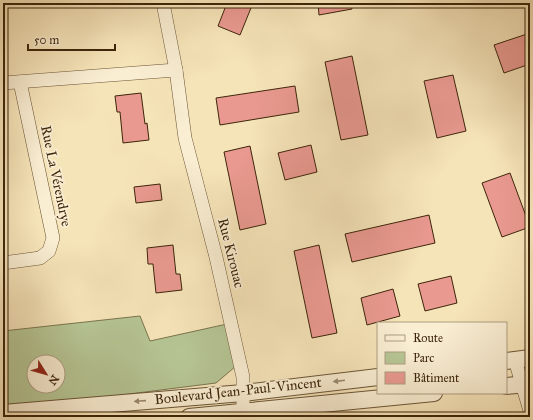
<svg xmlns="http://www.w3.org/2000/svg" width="533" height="420" font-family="'IM FELL Great Primer',serif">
<rect width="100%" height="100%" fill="#f6e4b9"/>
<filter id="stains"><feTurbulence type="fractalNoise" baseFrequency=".005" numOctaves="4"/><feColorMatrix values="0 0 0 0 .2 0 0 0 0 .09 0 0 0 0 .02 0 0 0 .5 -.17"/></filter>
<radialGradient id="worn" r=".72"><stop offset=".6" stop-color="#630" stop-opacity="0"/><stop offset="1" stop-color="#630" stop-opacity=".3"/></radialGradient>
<!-- green -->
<path fill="#b6c594" stroke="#7a754f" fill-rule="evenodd" d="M140,316l10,25 77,-17 9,42 -20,17 -213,27v-79zM34,362h24v24h-24z"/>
<!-- building -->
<g fill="#e99990" stroke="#3d250a">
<path d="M227,3h26l-13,32 -22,-9z"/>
<path d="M318,3h33l1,6 -33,6z"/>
<path d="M530,33v31l-26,9 -10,-28z"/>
<path d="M352,56l16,79 -27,5 -16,-78z"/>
<path d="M453,75l13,56 -29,7 -13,-57z"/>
<path d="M295,86l4,26 -79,13 -4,-27z"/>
<path d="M141,93l4,31 2,-1 2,17 -26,3 -3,-31h-3l-2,-16z"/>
<path d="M311,145l6,27 -32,8 -7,-27z"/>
<path d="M250,146l16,78 -26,6 -16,-78z"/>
<path d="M510,173l20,54 -28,10 -20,-54z"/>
<path d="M160,184l2,16 -26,3 -2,-16z"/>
<path d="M429,215l6,28 -83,19 -7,-28z"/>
<path d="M173,245l3,29h4l2,16 -26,3 -3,-29h-5l-1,-16z"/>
<path d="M319,245l18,88 -25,5 -18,-87z"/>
<path d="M451,276l6,27 -32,8 -7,-27z"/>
<path d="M393,289l7,27 -33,9 -6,-27z"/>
</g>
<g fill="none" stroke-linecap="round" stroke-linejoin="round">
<!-- minor casing -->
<g stroke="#6b5536" stroke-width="14">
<g id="minor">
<path d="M163,3l13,67 9,68 31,119 27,120v40"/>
<path d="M3,83l173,-13"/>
<path d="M3,263l37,-5 9,-7 4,-13 -33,-156"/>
<path d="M515,360l15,51"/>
</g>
</g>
<!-- tertiary casing -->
<g stroke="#6b5536" stroke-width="18">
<g id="tertiary">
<path d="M506,361l24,-3"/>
<path d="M506,386l24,-2"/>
<path d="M3,413l240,-20 135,-16"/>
<path d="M189,417l245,-24"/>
</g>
</g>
<!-- minor -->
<use href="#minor" stroke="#f9edd2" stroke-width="13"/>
<!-- tertiary -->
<use href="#tertiary" stroke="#f9edd2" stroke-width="16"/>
</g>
<!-- one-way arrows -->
<defs><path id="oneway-solid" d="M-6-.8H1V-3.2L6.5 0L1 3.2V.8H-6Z"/></defs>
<g fill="#9b896e">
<use href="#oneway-solid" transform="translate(339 381) rotate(173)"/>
<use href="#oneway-solid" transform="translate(140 401) rotate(176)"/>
</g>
<g text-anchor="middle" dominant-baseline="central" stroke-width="3.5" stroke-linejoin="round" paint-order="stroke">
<!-- street labels -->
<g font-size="14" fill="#3d250a" stroke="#f9edd2">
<text transform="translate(56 176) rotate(78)">Rue La Vérendrye</text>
<text transform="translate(231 253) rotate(76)">Rue Kirouac</text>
<text transform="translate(238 391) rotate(-6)">Boulevard Jean-Paul-Vincent</text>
</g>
</g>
<!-- margin -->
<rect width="533" height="420" fill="none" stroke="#f6e4b9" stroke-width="16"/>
<rect x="4" y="4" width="525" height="412" fill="none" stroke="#3d250a" stroke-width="2"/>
<rect x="8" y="8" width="517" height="404" fill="none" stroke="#3d250a"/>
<!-- legend -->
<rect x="377" y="322" width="130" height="72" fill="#f9edd2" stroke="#ae9d82"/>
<rect x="385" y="335" width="20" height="6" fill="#f9edd2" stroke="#ae9d82"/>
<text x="413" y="342" font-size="12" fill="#3d250a">Route</text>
<rect x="385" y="352" width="20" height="12" fill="#b6c594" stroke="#ae9d82"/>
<text x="413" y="362" font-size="12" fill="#3d250a">Parc</text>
<rect x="385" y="372" width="20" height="12" fill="#e99990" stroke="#ae9d82"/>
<text x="413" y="382" font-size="12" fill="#3d250a">Bâtiment</text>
<!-- north arrow -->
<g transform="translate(46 374) rotate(127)"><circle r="19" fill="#f9edd2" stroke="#ae9d82"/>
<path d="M0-3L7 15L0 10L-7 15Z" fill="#8f2418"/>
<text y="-6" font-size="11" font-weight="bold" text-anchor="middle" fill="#3d250a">N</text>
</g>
<!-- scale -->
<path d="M28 44v6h87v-6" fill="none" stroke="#3d250a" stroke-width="2"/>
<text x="34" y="44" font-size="12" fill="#3d250a" stroke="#f9edd2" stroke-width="3" paint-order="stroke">50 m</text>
<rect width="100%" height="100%" filter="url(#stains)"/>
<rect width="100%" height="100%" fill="url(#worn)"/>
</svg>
